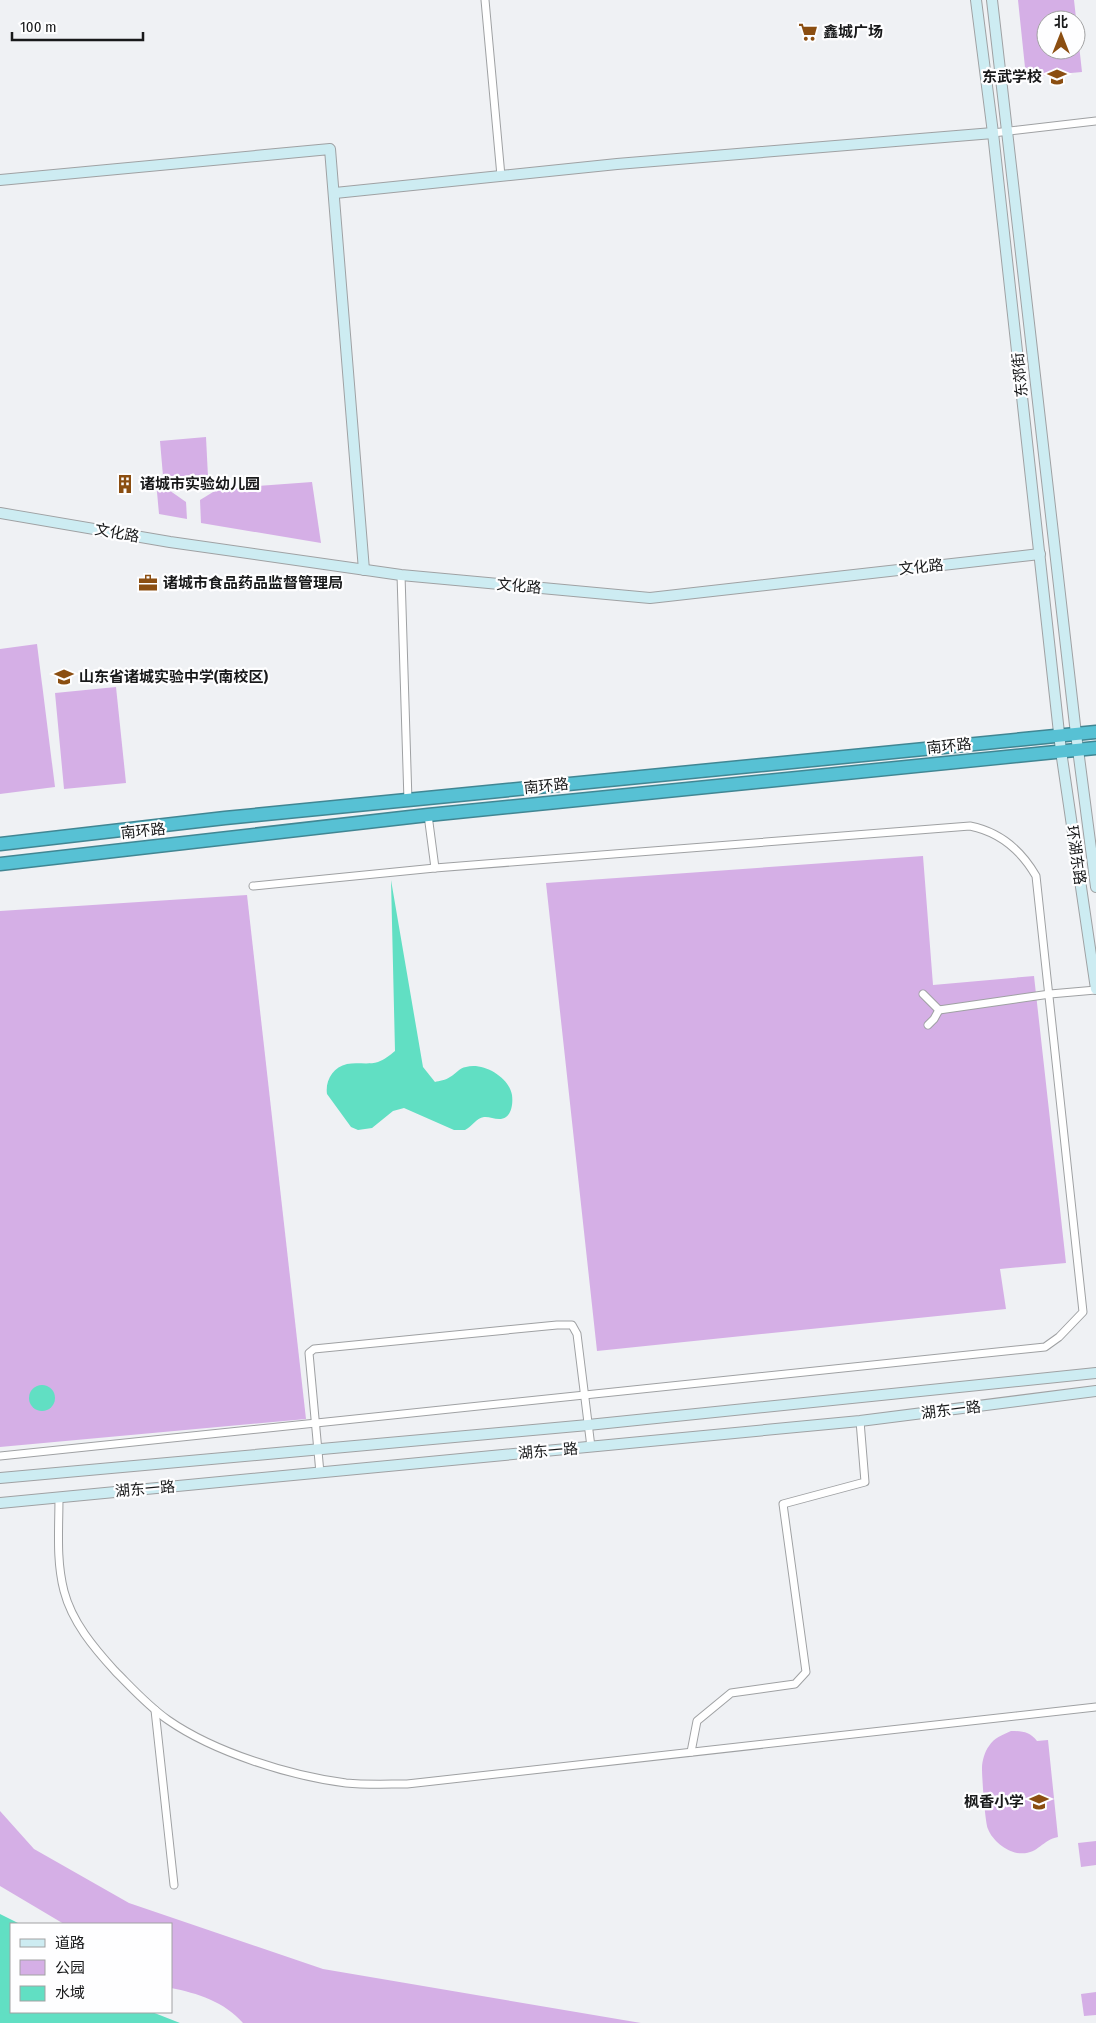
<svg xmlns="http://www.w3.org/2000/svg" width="1096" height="2023" font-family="'Fira Sans Condensed','Noto Sans SC',sans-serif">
<rect width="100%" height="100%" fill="#eff1f4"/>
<!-- green -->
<g fill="#d5afe6" fill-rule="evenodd">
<path d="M1018,0h56l8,72 -56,5zM1046,20h30v30h-30z"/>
<path d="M206,437l2,40c-17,14 -28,13 -45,-1l-3,-35z"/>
<path d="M156,481l30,21 1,17 -28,-5z"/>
<path d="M312,482l9,61 -120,-20 -1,-23 18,-11z"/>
<path d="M37,644l18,143 -55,7v-145z"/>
<path d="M116,687l10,96 -62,6 -9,-96z"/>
<path d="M923,856l10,129 101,-9 32,287 -66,6 6,40 -409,42 -51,-468z"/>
<path d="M247,895l59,524 -306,28v-536z"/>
<path d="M1011,1731c12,0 19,1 26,10l11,-1 10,97c-17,3 -20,19 -41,16 -11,-2 -25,-13 -29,-24 -3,-7 -6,-51 -6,-61 0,-7 3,-17 7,-22 5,-8 13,-11 22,-15z"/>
<path d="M0,1811l34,38 95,54 194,66 318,54h-398c-18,-21 -46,-30 -72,-35v-64h-107l-64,-38z"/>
<path d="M1096,1841v24l-15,2 -3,-24z"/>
<path d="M1096,1992v23l-12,1 -3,-22z"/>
</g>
<!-- water -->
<g fill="#61dfc3">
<path d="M391,880l32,187 12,15c4,-1 11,-2 15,-5 6,-3 9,-9 16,-10 17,-5 43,10 46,28 1,7 0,18 -6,22 -7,5 -16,-1 -22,0 -8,1 -12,10 -19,13h-11l-50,-22 -11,3 -21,17 -14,2 -7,-3 -24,-33c-2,-13 6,-27 20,-30 10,-2 21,1 31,-2 6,-2 12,-7 17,-11z"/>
<circle cx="42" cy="1398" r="13"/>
<path d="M0,1914l20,10h-9v88h141l28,11h-180z"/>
</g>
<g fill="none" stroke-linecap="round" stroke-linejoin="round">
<!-- street casing -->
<g stroke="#9fa1a3" stroke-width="9">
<g id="street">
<path d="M485,0l16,176"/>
<path d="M993,133l103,-12"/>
<path d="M401,575l7,226"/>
<path d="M428,815l7,53"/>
<path d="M923,994l16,16 111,-16 46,-4"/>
<path d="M928,1025l6,-6 5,-9"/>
<path d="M0,1456l1045,-109 14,-10 24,-25 -47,-436c-15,-26 -36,-44 -66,-50l-535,42 -182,18"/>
<path d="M320,1473l-11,-120 5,-4 243,-24h15l5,9 14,113"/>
<path d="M59,1497c0,32 -3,63 5,94 8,31 30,57 51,80 17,17 33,35 53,49 46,32 122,56 178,63 20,2 41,1 61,1l689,-77"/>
<path d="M155,1710l19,175"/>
<path d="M691,1752l6,-31 34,-28 64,-9 11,-12 -23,-168 82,-22 -5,-61"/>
</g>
</g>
<!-- secondary casing -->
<g stroke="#9fa1a3" stroke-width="12">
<g id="secondary">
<path d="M976,0l17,133 68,618 35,238"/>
<path d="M992,0l84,734 20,153"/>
<path d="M0,180l330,-31 34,421"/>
<path d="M335,193l282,-29 376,-31"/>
<path d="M0,513l170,29 231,33 249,23 390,-44"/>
<path d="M0,1478l588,-53 508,-52"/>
<path d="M0,1503l860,-82 236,-30"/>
</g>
</g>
<!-- highway casing -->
<g stroke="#418693" stroke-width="15">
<g id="highway">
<path d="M0,844l225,-26 871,-86"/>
<path d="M0,864l428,-49 668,-67"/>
</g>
</g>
<!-- street -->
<use href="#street" stroke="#fff" stroke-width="7"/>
<!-- secondary -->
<use href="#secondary" stroke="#cdecf2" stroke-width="10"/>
<!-- highway -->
<use href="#highway" stroke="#57c1d4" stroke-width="12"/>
</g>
<!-- icons -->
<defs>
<g id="supermarket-bare" transform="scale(1.5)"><path d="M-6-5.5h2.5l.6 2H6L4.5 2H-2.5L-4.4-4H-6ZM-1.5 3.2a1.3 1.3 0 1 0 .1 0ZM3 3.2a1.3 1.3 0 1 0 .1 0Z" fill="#8b4e11" stroke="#fefeff" stroke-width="2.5" paint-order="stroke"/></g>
<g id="school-bare" transform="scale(1.5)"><path d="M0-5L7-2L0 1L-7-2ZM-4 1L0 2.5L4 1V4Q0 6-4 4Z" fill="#8b4e11" stroke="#fefeff" stroke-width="2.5" paint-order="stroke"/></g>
<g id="building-bare" transform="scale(1.5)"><path d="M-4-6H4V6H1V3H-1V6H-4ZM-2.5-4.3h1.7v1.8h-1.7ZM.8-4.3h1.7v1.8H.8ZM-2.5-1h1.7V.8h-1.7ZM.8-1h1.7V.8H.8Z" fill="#8b4e11" stroke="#fefeff" stroke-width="2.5" paint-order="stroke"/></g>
<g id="office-bare" transform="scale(1.5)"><path d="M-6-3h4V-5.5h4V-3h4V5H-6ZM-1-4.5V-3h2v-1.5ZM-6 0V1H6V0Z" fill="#8b4e11" stroke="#fefeff" stroke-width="2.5" paint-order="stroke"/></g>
</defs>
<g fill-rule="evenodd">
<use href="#supermarket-bare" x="808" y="32"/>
<use href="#school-bare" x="1057" y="77"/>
<use href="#building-bare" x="125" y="484"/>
<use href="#office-bare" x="148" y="583"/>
<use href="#school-bare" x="64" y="677"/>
<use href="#school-bare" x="1039" y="1802"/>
</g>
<g text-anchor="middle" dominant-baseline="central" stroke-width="4.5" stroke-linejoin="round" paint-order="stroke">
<!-- poi labels -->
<g font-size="15" font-weight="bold" fill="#18191a" stroke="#fefeff" text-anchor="start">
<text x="823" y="32">鑫城广场</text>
<text x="1042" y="77" text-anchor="end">东武学校</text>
<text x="140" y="484">诸城市实验幼儿园</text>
<text x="163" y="583">诸城市食品药品监督管理局</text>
<text x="79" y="677">山东省诸城实验中学(南校区)</text>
<text x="1024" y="1802" text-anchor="end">枫香小学</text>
</g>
<!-- street labels -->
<g font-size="15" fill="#18191a" stroke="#fefeff">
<text transform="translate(1020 375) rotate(-96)">东郊街</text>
<text transform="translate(117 533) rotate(10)">文化路</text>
<text transform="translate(921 567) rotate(-6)">文化路</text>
<text transform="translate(519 586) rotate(5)">文化路</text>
<text transform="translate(949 746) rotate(-6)">南环路</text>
<text transform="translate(546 786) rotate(-6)">南环路</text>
<text transform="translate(143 831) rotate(-6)">南环路</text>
<text transform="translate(1076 855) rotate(82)">环湖东路</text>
<text transform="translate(951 1410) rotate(-7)">湖东一路</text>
<text transform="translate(548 1451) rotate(-5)">湖东一路</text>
<text transform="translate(145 1489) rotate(-5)">湖东一路</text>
</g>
</g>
<!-- legend -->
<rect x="10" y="1923" width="162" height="90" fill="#fefeff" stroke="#a2a2a3"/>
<rect x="20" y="1939" width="25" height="8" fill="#cdecf2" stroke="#a2a2a3"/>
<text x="55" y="1948" font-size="15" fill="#18191a">道路</text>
<rect x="20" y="1960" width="25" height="15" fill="#d5afe6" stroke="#a2a2a3"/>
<text x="55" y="1973" font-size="15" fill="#18191a">公园</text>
<rect x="20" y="1986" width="25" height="15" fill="#61dfc3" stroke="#a2a2a3"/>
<text x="55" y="1998" font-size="15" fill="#18191a">水域</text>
<!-- north arrow -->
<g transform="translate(1061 35)"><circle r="24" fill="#fefeff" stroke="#a2a2a3"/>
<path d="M0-4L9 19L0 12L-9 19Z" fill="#8b4e11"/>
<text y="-8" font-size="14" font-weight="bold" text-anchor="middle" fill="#18191a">北</text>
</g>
<!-- scale -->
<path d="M12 32v8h131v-8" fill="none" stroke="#18191a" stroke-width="2.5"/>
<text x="20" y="32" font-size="15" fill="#18191a" stroke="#fefeff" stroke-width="4" paint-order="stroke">100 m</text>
</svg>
